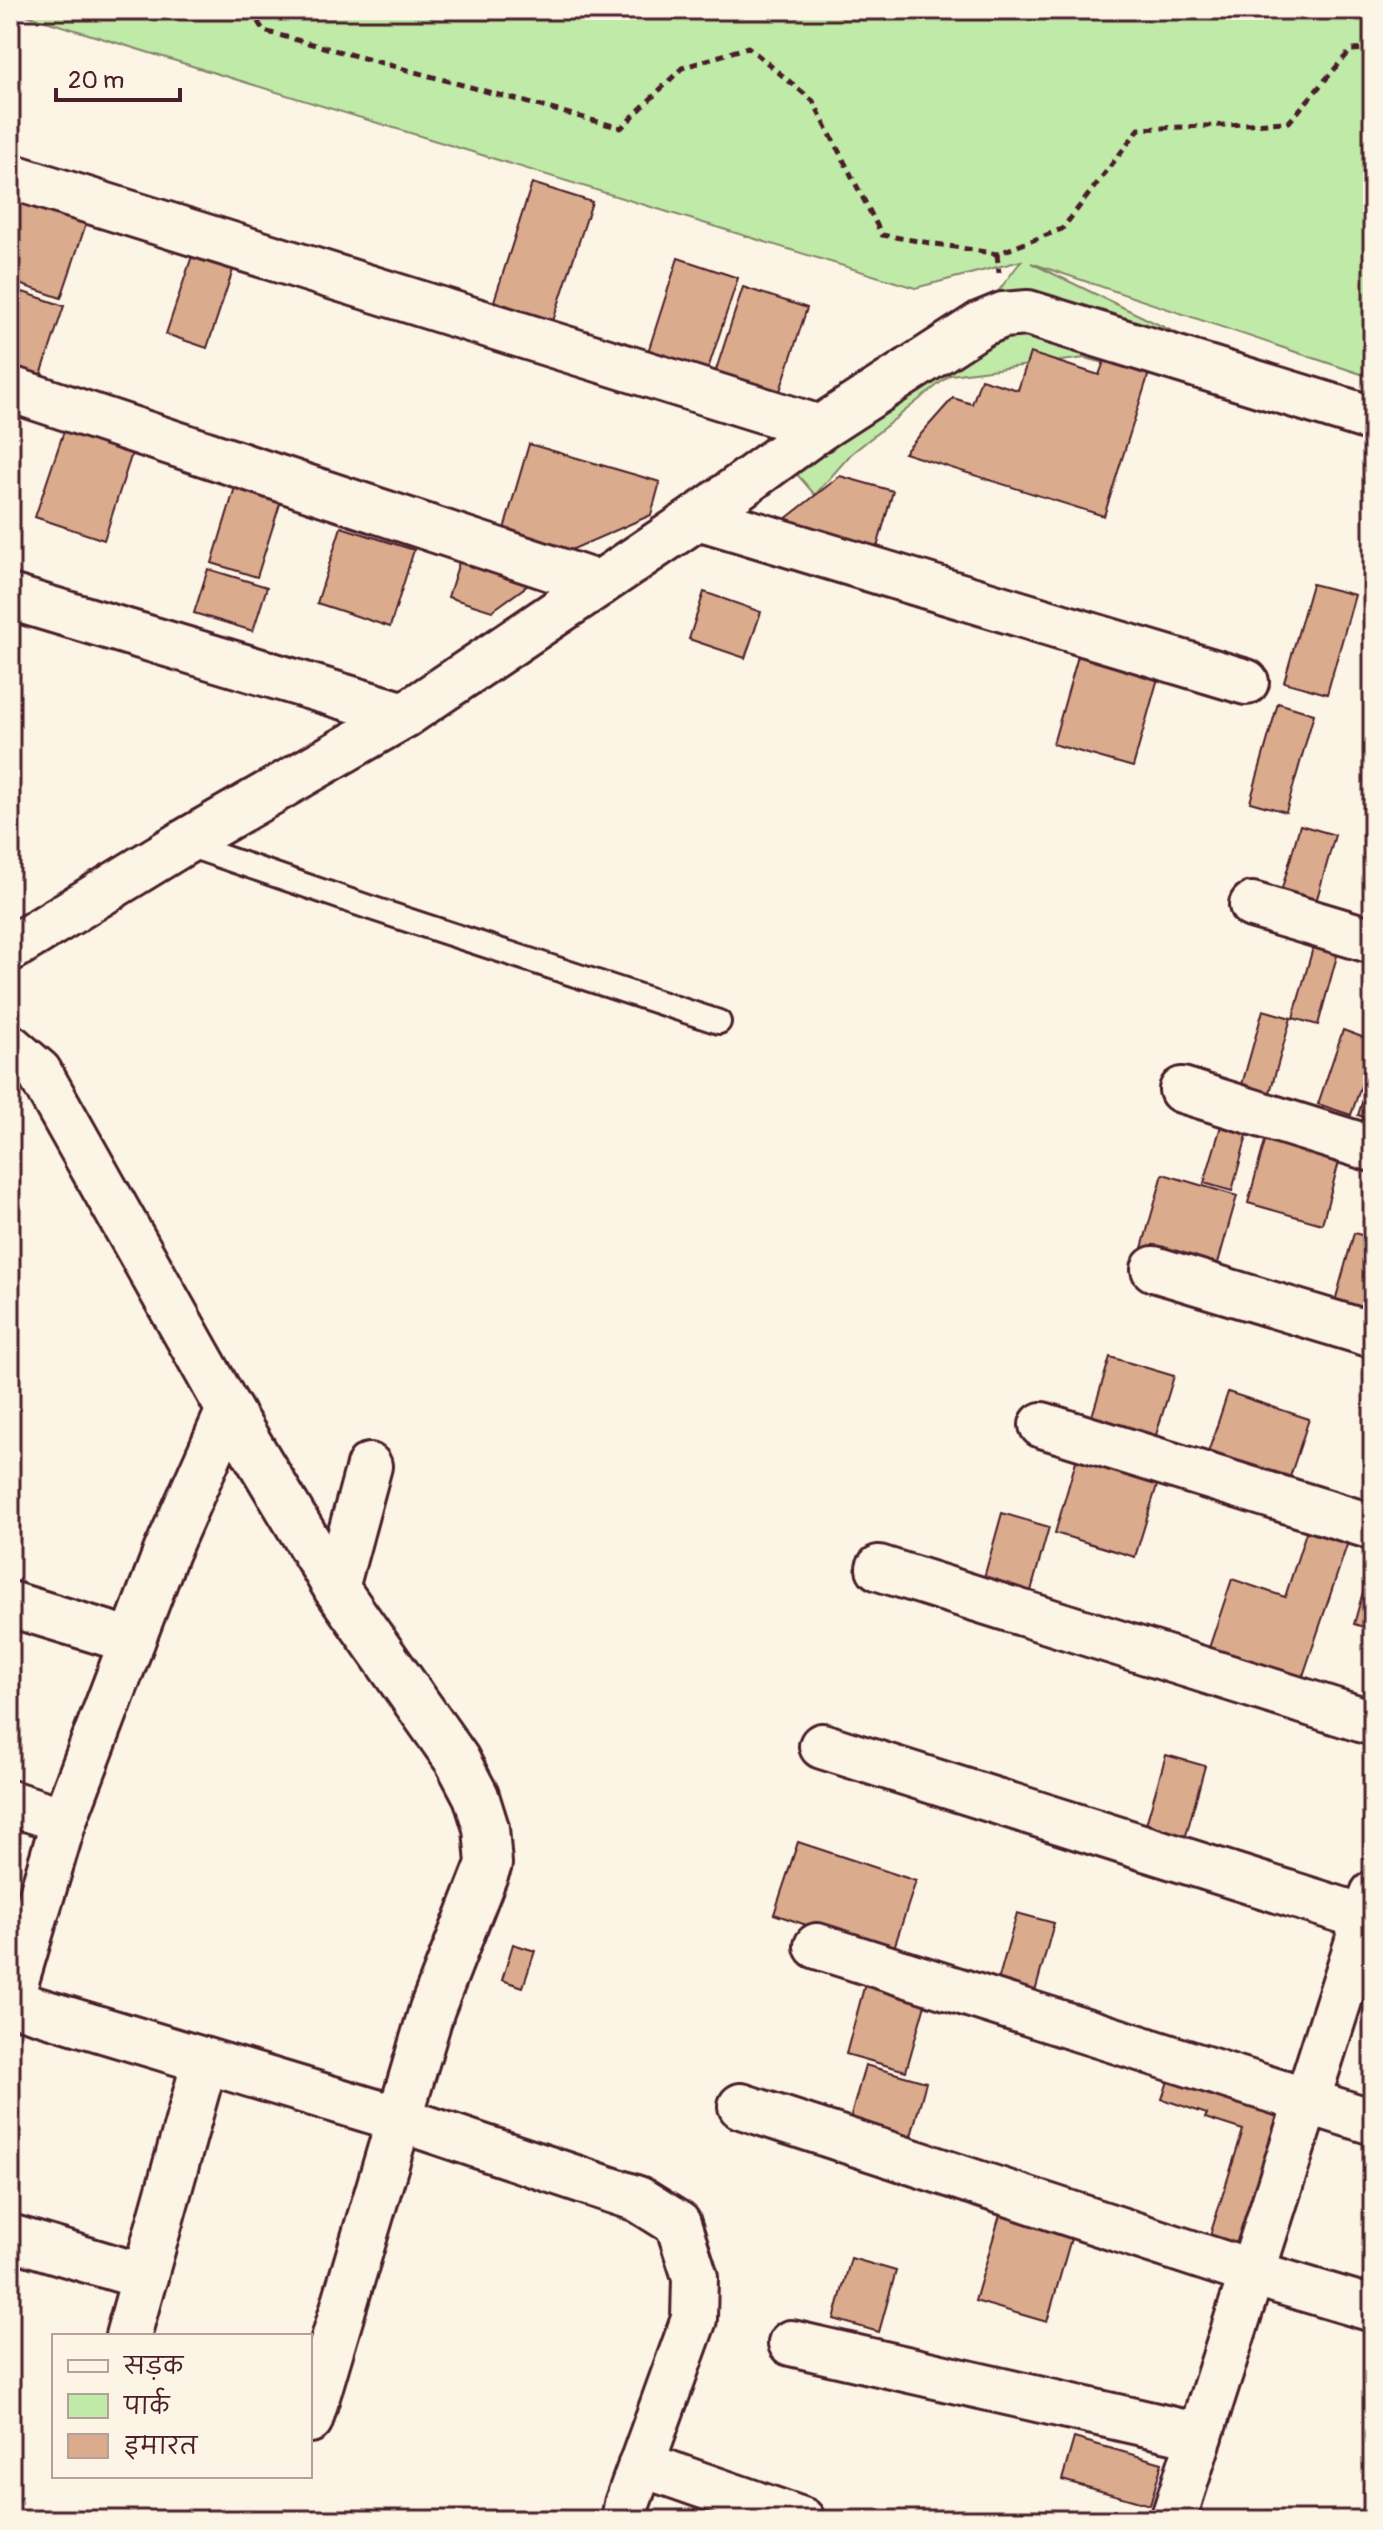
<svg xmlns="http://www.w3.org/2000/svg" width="1383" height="2530" font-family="Pangolin,'Playpen Sans Deva',sans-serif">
<rect width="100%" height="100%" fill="#fcf5e5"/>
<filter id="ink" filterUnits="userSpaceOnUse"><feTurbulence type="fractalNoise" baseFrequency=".0125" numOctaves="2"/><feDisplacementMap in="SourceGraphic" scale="16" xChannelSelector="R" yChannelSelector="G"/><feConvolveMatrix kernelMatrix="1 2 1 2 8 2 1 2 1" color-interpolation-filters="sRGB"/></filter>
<g filter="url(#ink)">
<!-- green -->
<path fill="#bfeaa7" stroke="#848469" stroke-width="2" d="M10,10h1363v368l-342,-115 170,82 16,47 -132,-34 -135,17 -99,79 -36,41 -27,-31 197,-155 36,-48 -106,27z"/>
<!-- building -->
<g fill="#daab8c" stroke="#4a1f2b" stroke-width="2">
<path d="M532,183l60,19 -39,119 -59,-20z"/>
<path d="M16,194l72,24 -27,80 -51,-17v-69z"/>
<path d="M195,247l41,14 -29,87 -41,-14z"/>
<path d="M678,258l60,20 -32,97 -59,-20z"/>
<path d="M743,287l64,21 -28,86 -64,-21z"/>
<path d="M23,292l41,14 -27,81 -27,-9v-48z"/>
<path d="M1030,353l69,22 6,-16 44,14 -45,143 -200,-63 49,-55 19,6 9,-25 37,11z"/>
<path d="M65,428l68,22 -29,90 -69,-23z"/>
<path d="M529,444l131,38 -9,33 -89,39 -60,-18z"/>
<path d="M239,474l46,14 -28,89 -45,-14z"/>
<path d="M840,476l53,15 -17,60 -96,-28z"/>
<path d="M341,527l73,23 -24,77 -73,-24z"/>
<path d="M461,556l74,24 -43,31 -44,-14z"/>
<path d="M208,569l59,18 -14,44 -59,-18z"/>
<path d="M1312,584l43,11 -28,99 -43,-12z"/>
<path d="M704,592l57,20 -16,46 -56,-19z"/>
<path d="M1080,649l80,22 -27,96 -80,-23z"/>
<path d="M1278,703l36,11 -28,98 -36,-10z"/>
<path d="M1300,825l35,10 -21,74 -35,-10z"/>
<path d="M1316,937l24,8 -22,80 -25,-7z"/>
<path d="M1263,1010l28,8 -22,78 -28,-8z"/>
<path d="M1343,1030l30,11v10l-22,64 -33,-11z"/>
<path d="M1373,1069v51l-15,-5z"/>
<path d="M1226,1109l26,8 -20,74 -28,-8z"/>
<path d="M1268,1130l74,21 -20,73 -74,-21z"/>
<path d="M1163,1174l74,22 -21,74 -74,-22z"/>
<path d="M1354,1233l19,5v85l-41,-11z"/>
<path d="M1110,1357l64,19 -22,72 -64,-19z"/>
<path d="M1228,1392l81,27 -22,67 -81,-27z"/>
<path d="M1078,1454l81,25 -24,78 -80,-24z"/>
<path d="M1002,1513l47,14 -22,78 -47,-13z"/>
<path d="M1309,1523l41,13 -48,143 -93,-31 23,-69 53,18z"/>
<path d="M1373,1556v74l-19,-6z"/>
<path d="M1166,1755l39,11 -23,84 -40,-12z"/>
<path d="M798,1842l118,39 -24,73 -118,-40z"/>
<path d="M1017,1913l37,10 -19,69 -37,-11z"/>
<path d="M513,1944l22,7 -12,36 -21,-7z"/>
<path d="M866,1980l61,17 -21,74 -60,-17z"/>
<path d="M865,2065l61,17 -18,65 -61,-17z"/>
<path d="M1168,2081l110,34 -44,141 -28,-8 37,-118 -38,-12 2,-4 -45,-15z"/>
<path d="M1002,2208l72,20 -27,94 -72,-21z"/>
<path d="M851,2258l45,13 -17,61 -45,-13z"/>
<path d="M1074,2438l88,25 -12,42 -88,-25z"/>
</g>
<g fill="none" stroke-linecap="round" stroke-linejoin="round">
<!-- lane casing -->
<g stroke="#4a1f2b" stroke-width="28">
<path id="lane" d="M185,844l186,64 348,114"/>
</g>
<!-- street casing -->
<g stroke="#4a1f2b" stroke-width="50">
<g id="street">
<path d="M10,176l810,252"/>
<path d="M10,389l589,195"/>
<path d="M698,517l548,165"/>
<path d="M10,597l395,118"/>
<path d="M1252,905l121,36"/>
<path d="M10,949l173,-106 222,-128 293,-198 122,-89 161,-104 22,-9 25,-2 345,106"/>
<path d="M10,1047l29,25 190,338 107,178 121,172 19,36 10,32 3,36 -57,145 -122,411"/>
<path d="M1182,1090l191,59"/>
<path d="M1154,1269l219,66"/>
<path d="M1042,1425l331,102"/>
<path d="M879,1568l494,155"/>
<path d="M336,1588l33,-122"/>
<path d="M10,1604l122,37"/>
<path d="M822,1746l551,174"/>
<path d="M10,1803l54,17"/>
<path d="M817,1946l556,176"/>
<path d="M10,2001l54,-181 102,-268 63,-142"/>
<path d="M10,2002l389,117 239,80 40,25 17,53 -1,42 -67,185 -3,16"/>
<path d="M741,2106l511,167 121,36"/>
<path d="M10,2237l135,40"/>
<path d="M128,2336l77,-275"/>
<path d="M791,2343l409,93"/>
<path d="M641,2464l161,56"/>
<path d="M1173,2520l200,-626"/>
</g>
</g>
<!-- path -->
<g stroke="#4a1f2b" stroke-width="5" stroke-dasharray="8 6" stroke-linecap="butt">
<path d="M250,10l14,21 357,97 61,-60 66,-21 65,54 69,134 115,19 65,-25 77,-100 150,-7 62,-72 22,-1"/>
<path d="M997,254l2,19"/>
</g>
<!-- lane -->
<use href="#lane" stroke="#fcf5e5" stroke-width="22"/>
<!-- street -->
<use href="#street" stroke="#fcf5e5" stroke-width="44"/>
</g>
</g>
<!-- margin -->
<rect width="1383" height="2530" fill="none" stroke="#fcf5e5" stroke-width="40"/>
<rect x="20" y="20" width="1343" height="2490" fill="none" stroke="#4a1f2b" stroke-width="3" filter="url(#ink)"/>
<!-- legend -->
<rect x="52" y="2334" width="260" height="144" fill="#fcf5e5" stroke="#b59f9b" stroke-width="2"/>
<rect x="68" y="2360" width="40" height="12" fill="#fcf5e5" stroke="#b59f9b" stroke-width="2"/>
<text x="124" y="2374" font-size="24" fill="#4a1f2b">सड़क</text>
<rect x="68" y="2394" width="40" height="24" fill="#bfeaa7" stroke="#b59f9b" stroke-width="2"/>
<text x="124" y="2414" font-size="24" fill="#4a1f2b">पार्क</text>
<rect x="68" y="2434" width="40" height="24" fill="#daab8c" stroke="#b59f9b" stroke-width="2"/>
<text x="124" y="2454" font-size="24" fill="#4a1f2b">इमारत</text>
<!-- scale -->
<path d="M56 88v12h124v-12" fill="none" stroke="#4a1f2b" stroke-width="4"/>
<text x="68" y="88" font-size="24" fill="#4a1f2b" stroke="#fcf5e5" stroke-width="6" paint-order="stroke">20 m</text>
</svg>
